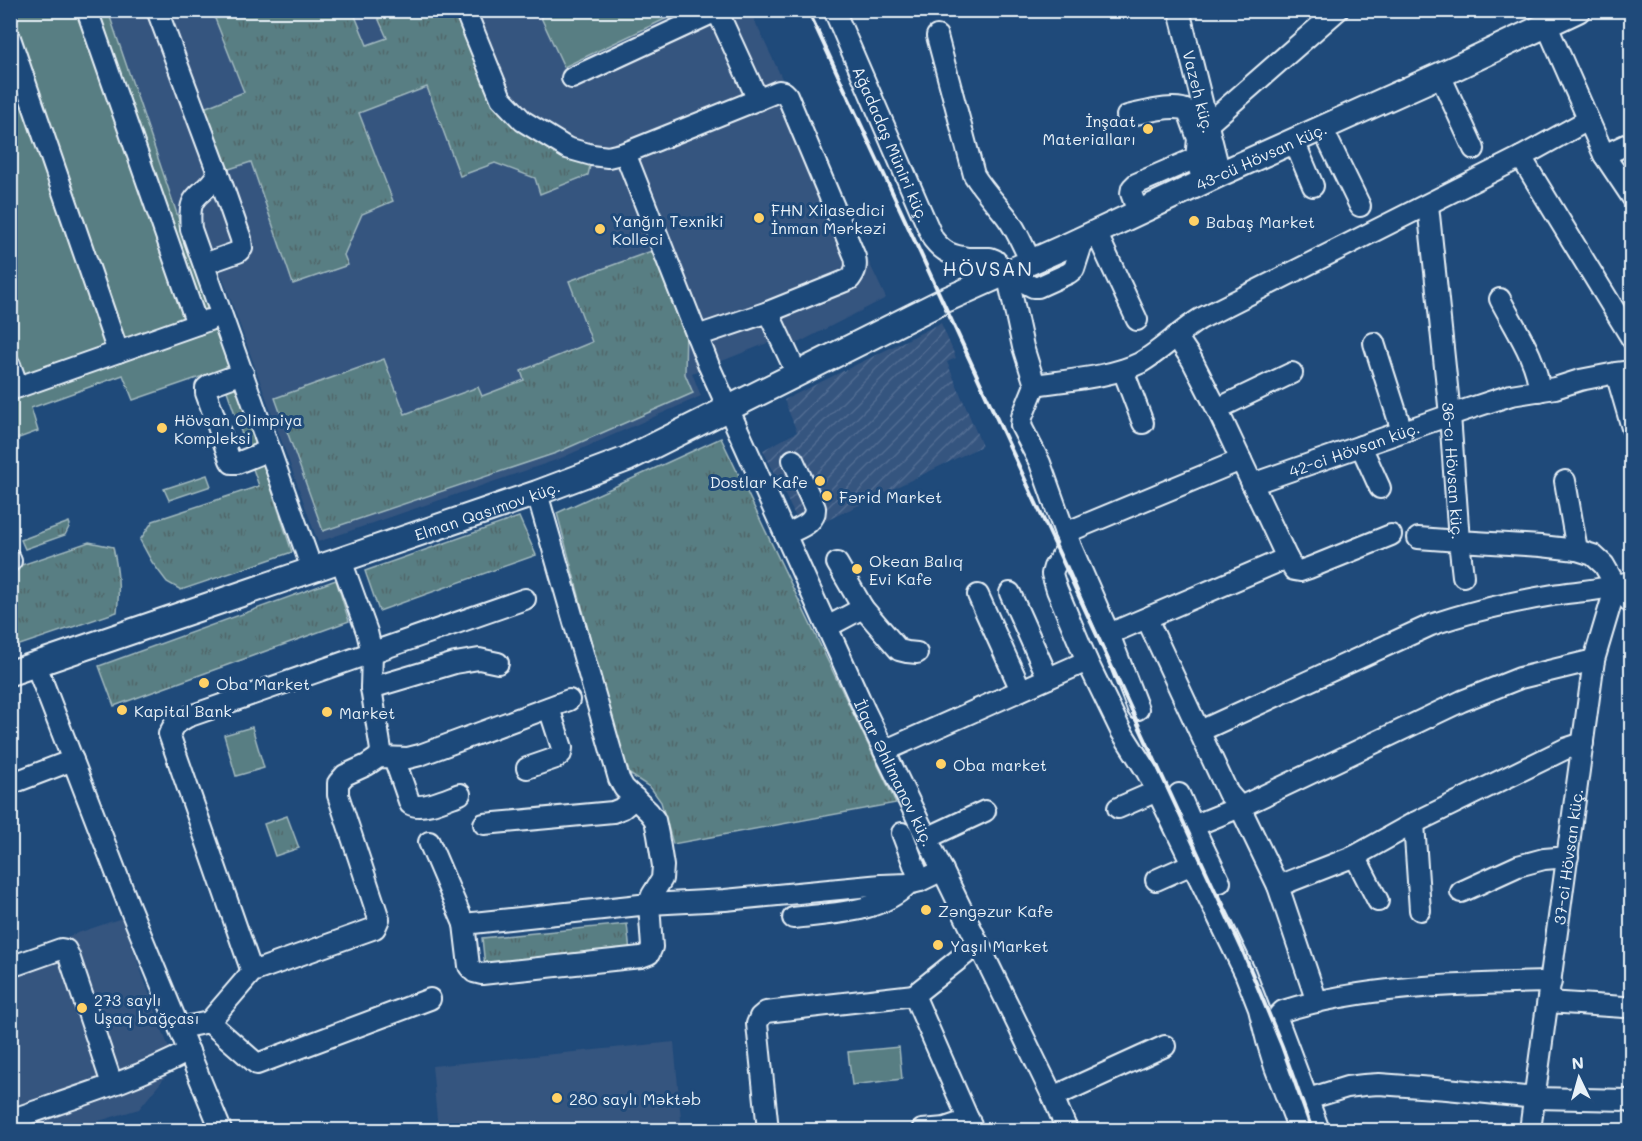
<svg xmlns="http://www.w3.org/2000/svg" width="1642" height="1141" font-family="Mali,sans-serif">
<defs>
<pattern id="industrial-furrows" width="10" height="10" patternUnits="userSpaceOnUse" patternTransform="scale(1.5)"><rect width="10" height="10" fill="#34547f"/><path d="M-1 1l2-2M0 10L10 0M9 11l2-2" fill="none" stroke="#516d92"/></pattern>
<pattern id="grass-tufts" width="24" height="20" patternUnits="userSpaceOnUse" patternTransform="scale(1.5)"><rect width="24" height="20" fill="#597e83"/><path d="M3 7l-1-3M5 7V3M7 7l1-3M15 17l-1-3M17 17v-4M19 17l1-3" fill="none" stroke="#506669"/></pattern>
</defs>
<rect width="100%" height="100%" fill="#1f4a7a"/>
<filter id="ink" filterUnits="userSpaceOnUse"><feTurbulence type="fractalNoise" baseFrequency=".0167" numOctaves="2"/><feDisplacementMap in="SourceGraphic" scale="12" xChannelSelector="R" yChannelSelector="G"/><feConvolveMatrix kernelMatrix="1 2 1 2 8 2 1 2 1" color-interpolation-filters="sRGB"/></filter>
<g filter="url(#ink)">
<!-- built -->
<g fill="#34547f">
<path d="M108,11h642l136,287 -90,46 -6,-10 -98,39 9,23 -142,63 -241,83 -96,-266 -22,6z"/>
<path d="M122,918l53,147 -36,44 -70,21h-58l-1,-174z"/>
<path d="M674,1042l8,88h-244l-6,-64z"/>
</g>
<!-- industrial -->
<path fill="url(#industrial-furrows)" d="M941,323l15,35 -9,4 35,84 -179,86 -40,-82 34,-18 -13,-32z"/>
<!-- grass -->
<g fill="url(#grass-tufts)" stroke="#a0b8be" stroke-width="1.5">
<path d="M212,11h141l14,34 20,-7 -12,-27h80l20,52 18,34 98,65 -3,13 -48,19 -5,-16 -40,-15 -35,13 -33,-89 -68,26 34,88 -31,13 -18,41 4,10 -55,19 -42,-122 -25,8 -22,-62 40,-16z"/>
<path d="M657,249l29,77 -1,48 8,19 -137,60 -233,78 -48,-133 109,-39 21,55 73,-27 4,9 42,-16 -3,-9 71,-29 -23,-61z"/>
<path d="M236,382l23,66 -11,4 -23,-67z"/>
<path d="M721,438l175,365 -223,41 -12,-42 -10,-14 -23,-15 -5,-12 -66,-248z"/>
<path d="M263,463l29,89 -111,38 -14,-8 -15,-20 -12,-22 13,-19 106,-35 -7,-20z"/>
<path d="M207,475l4,11 -42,14 -5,-11z"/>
<path d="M519,517l17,38 -157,56 -14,-40z"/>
<path d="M69,522l1,3 -5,10 -40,14 -4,-9z"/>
<path d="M89,542l24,5c5,23 7,41 4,65l-106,36 -1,-79z"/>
<path d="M336,580l13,41 -235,85 -15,-40z"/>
<path d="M287,816l12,32 -24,8 -11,-32z"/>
<path d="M627,924l3,28 -145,14 -3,-28z"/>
</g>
<!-- garden -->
<g fill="#597e83" stroke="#a0b8be" stroke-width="1.5">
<path d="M11,11h97l121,356 -96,33 -10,-25 -92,33 7,23 -27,10z"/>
<path d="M538,11h144l-118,56z"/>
<path d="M252,727l12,41 -28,8 -12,-41z"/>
<path d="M899,1047l3,32 -50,6 -4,-33z"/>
</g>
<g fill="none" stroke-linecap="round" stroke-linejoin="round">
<!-- minor casing -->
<g stroke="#e8f1f8" stroke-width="24">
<g id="minor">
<path d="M87,10l110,314"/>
<path d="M157,10l61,163c-16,27 -31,16 -27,56l121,340"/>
<path id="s1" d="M465,10l36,88 22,23 44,27 25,7 16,2 17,-4 84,213 156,345 188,386 14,33"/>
<path id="s2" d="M834,10l99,229c11,14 18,16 35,19"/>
<path id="s3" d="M1179,10l41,164"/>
<path d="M1547,26l57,129 28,42"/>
<path d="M937,36l37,139c10,16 21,27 32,41 11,14 17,30 25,46"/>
<path d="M10,38l108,314"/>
<path d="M1440,75l34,74"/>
<path d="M572,78l140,-65 8,4 38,83"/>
<path d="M1127,116c16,-3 47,-13 61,-5l10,28 -2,19 7,24"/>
<path d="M1208,124l130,-114"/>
<path d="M1322,128l38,78"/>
<path d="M1294,141l19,45"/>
<path d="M625,153l154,-62 5,1 3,3 68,162c2,9 1,14 -5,22l-82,33 -71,24"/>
<path d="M1604,155l28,-13"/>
<path d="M1521,157l111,182"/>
<path id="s4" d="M1428,205l22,210 9,126 82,5 36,4 16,5 11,10 12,21 16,18"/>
<path d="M1138,212l-7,-19 1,-5 4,-4 60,-26"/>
<path d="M1096,232l41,88"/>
<path d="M204,264l34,-12 4,-4 -1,-9 -23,-66"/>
<path d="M1007,273l16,74 12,38 -13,32 -1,9 19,37 25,70 44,101 29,75"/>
<path d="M976,286c2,-15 1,-17 -8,-28h22l5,2 12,13 26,14h5l31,-14 5,-4 10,-31"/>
<path d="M1500,299c13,26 39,63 39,92"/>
<path d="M768,312l29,62"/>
<path d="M1176,336l16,24 25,49 70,149 7,12 6,1 9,-3 82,-33"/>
<path d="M1374,343l28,88"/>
<path d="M10,365l8,22"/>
<path d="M1123,370l20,53"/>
<path d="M243,373l-33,12 -4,3v5l24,67 2,3h5l33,-13"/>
<path d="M1616,373l16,55"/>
<path d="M1035,385c32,-5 77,-8 105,-22 21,-12 39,-31 60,-44l321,-162 67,-37"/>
<path d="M10,390l199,-70"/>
<path d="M1217,409l75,-36"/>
<path d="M1361,446l19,42"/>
<path d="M1565,481l12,69"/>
<path id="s5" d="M1252,484l198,-69 61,-20 44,-7 25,-8 36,-7 16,-2"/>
<path d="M537,493l82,286 5,9 25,24 6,8 3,15 5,31 -1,13 -10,16 -3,9 3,43 -3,7 -8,3 -159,17 -8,-2 -5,-6 -5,-42 185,-20 76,-4 156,-15 27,-1 12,-3 23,-11"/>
<path d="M1065,533l176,-73"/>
<path d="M785,535c13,-7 31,-11 30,-27l-22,-48"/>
<path d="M1418,538l41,3 4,35"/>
<path d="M1070,544l-16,23 -2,7 5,16 30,71 34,70 26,41 10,19 88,182 14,36 8,32 8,26 24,63"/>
<path d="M10,559l1,2"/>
<path d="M341,560l26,72 5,21 -1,35 10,62 -2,7"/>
<path d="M837,563l26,45 36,42 8,2 10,1"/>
<path d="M1010,593l38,85"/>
<path d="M978,595l43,95"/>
<path d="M1147,619l81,174 12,14 38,79 39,116"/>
<path d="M827,627l36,-19"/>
<path d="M1109,634l178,-76"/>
<path d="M36,665l93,241 92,224"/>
<path d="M371,688l84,-25 24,-4 19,4"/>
<path d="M1200,731l231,-106c40,-14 81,-23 122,-30 26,-4 54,-5 79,-14"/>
<path d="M884,751l203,-90"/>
<path d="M394,758l16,46c12,7 38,-6 50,-10"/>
<path d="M527,768l29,-10 5,-4 1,-6 -13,-40"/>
<path d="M10,784l63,-24"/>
<path d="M1179,794l14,32 27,56"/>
<path d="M1118,808l39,-17"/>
<path d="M1414,823l6,87"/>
<path d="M484,824l129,-12 10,-4 12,-10"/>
<path d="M1193,826l47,-19 222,-106 58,-23 74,-18"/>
<path d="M902,833l18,48"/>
<path d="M927,838l58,-27"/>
<path d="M429,842l35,82"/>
<path d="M1355,856l23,45"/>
<path d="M1156,880l36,-16"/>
<path d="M1278,886l77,-30 59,-33 151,-74 18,-6"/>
<path d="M1461,892l57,-26 26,-7 24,-2"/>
<path d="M793,918c38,-5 86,-4 115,-34"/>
<path d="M10,967l51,-18 5,1 3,6 43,128"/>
<path d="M252,972l-83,-238 5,-9 13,-8 338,-118"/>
<path d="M1548,1002l76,5"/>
<path d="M209,1022l43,-50 123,-44 4,-9 -41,-124v-12l7,-8 22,-10 12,-8 29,1 12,-3 149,-55"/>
<path d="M180,1028l29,-6 48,42 173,-65"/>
<path d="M1053,1097l112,-51"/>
<path d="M1308,1099l39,-12 17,-2 15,-1 68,5 88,9 93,2 4,2"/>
<path d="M10,1120c60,-21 123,-39 179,-69"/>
<path d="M768,1130l-11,-106 3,-7 6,-5 148,-17"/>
<path d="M922,1130l23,-2 24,-8"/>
<path d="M973,1130l-59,-135 64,-51"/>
<path d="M1319,1130l-41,-109 1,-6 4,-4c83,-26 181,-27 268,-29"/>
<path id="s6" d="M1530,1130l64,-470 22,-74"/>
</g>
</g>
<!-- major casing -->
<g stroke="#e8f1f8" stroke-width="28">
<g id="major">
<path id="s7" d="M10,673l527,-180 90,-34 316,-158 128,-57 149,-70 220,-99 138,-65"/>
</g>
</g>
<!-- minor -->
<use href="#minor" stroke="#1f4a7a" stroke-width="20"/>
<!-- major -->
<use href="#major" stroke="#1f4a7a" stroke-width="24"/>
<!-- rail -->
<path stroke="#e8f1f8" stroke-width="4" d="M808,10l434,939 40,97 30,84"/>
</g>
</g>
<!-- markers -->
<g fill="#ffd166" stroke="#1f4a7a" stroke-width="2">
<circle cx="1148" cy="129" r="6"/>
<circle cx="759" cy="218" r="6"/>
<circle cx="1194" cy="221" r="6"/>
<circle cx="600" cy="229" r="6"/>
<circle cx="162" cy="428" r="6"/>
<circle cx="820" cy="481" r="6"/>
<circle cx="827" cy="496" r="6"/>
<circle cx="857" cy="569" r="6"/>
<circle cx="204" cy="683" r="6"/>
<circle cx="122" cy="710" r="6"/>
<circle cx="327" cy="712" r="6"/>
<circle cx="941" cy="764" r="6"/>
<circle cx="926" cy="910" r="6"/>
<circle cx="938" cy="945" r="6"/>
<circle cx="82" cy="1008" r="6"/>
<circle cx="557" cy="1098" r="6"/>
</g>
<g text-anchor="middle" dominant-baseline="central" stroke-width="6" stroke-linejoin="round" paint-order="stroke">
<!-- street labels -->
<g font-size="16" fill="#e8f1f8" stroke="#1f4a7a">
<text stroke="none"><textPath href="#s3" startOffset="84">Vazeh küç.</textPath></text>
<text stroke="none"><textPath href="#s2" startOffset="146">Ağadadaş Müniri küç.</textPath></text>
<text stroke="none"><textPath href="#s7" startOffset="1356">43-cü Hövsan küç.</textPath></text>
<text stroke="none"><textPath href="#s5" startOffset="108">42-ci Hövsan küç.</textPath></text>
<text stroke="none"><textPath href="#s4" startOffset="267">36-cı Hövsan küç.</textPath></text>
<text stroke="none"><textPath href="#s7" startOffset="504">Elman Qasımov küç.</textPath></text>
<text stroke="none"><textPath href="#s1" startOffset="914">İlqar Əhlimanov küç.</textPath></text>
<text stroke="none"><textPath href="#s6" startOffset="276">37-ci Hövsan küç.</textPath></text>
</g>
<!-- poi labels -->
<g font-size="16" fill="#e8f1f8" stroke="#1f4a7a" text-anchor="start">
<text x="1136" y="120" text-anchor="end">İnşaat<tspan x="1136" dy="18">Materialları</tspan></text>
<text x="771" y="209">FHN Xilasedici<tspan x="771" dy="18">İnman Mərkəzi</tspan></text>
<text x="612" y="220">Yanğın Texniki<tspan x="612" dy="18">Kolleci</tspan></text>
<text x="1206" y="221">Babaş Market</text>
<text x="174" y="419">Hövsan Olimpiya<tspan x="174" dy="18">Kompleksi</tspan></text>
<text x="808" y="481" text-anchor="end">Dostlar Kafe</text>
<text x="839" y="496">Fərid Market</text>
<text x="869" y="560">Okean Balıq<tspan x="869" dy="18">Evi Kafe</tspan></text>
<text x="216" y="683">Oba Market</text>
<text x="134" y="710">Kapital Bank</text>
<text x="339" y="712">Market</text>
<text x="953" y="764">Oba market</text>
<text x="938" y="910">Zəngəzur Kafe</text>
<text x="950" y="945">Yaşıl Market</text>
<text x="94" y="999">273 saylı<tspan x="94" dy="18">Uşaq bağçası</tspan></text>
<text x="569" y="1098">280 saylı Məktəb</text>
</g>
<!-- quarter labels -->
<g font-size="20" letter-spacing="1.5" fill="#e8f1f8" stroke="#1f4a7a">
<text x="988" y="268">HÖVSAN</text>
</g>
</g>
<!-- margin -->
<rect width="1642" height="1141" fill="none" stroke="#1f4a7a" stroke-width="36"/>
<rect x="18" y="18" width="1606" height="1105" fill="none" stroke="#e8f1f8" stroke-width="2" filter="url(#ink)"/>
<!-- north arrow -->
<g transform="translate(1579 1078) rotate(355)" stroke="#1f4a7a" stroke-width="4.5" paint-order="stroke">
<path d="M0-4.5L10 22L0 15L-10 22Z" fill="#e8f1f8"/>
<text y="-9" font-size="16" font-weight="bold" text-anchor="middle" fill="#e8f1f8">N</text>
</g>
</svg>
